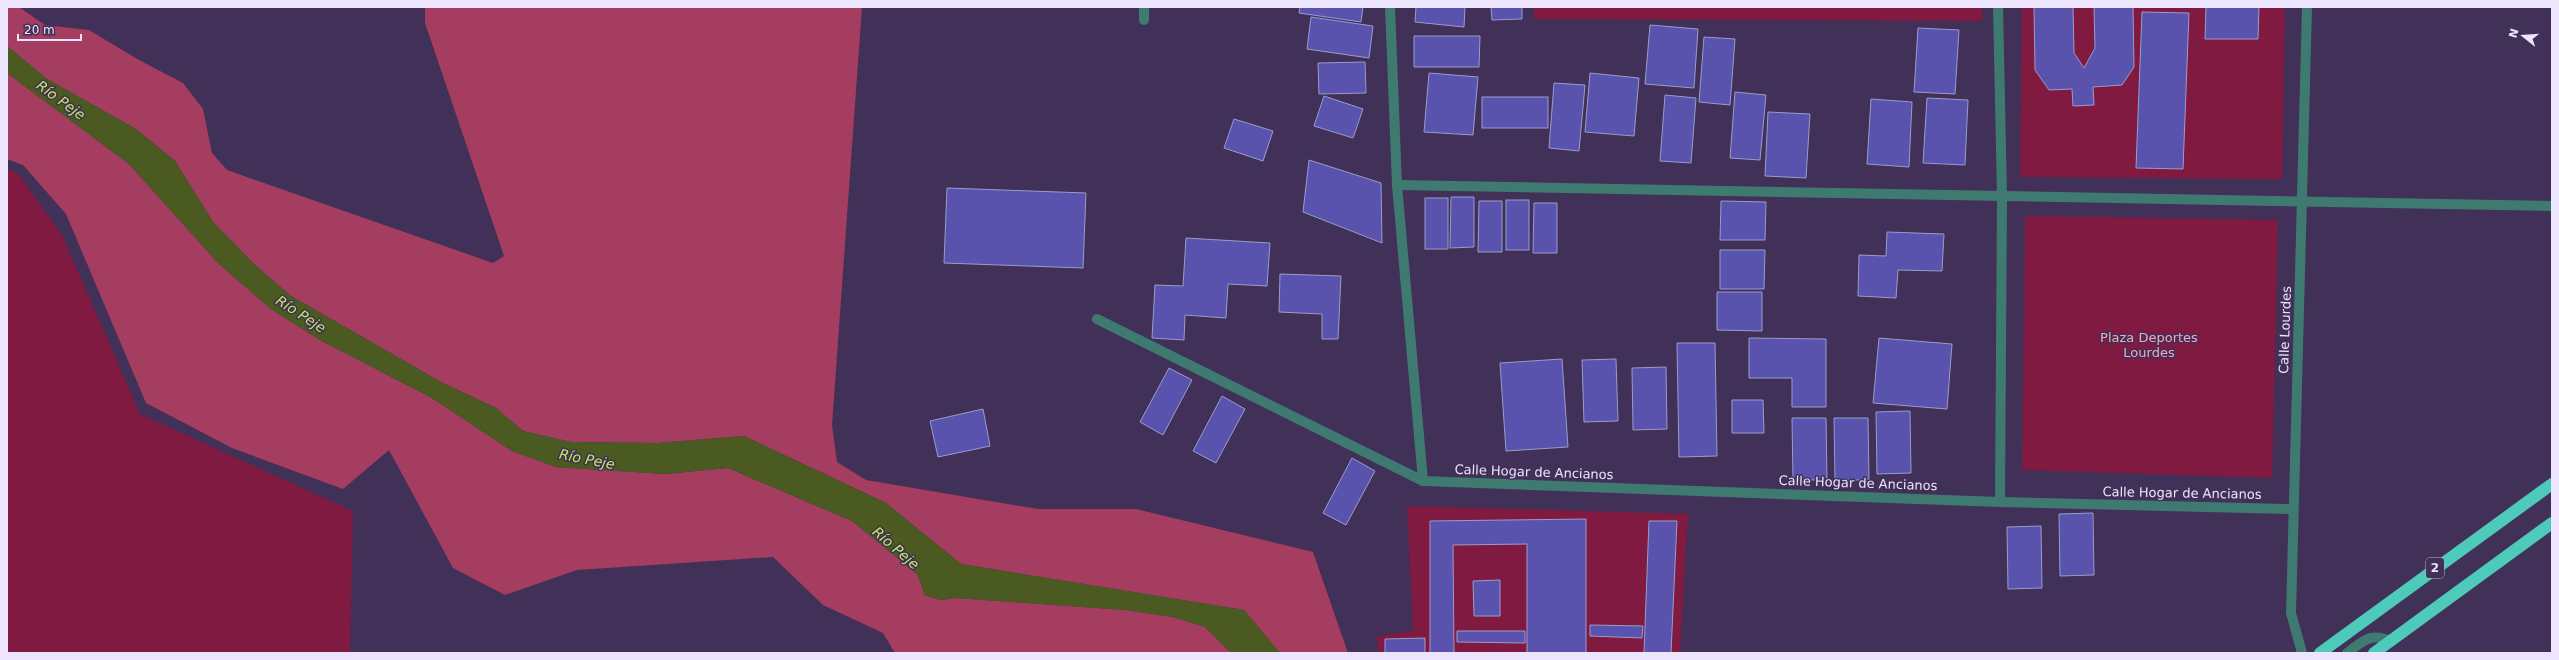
<svg xmlns="http://www.w3.org/2000/svg" width="2559" height="660" font-family="'DejaVu Sans',sans-serif">
<rect width="100%" height="100%" fill="#413057"/>
<!-- green -->
<g fill="#801a41">
<path d="M1534,7h448v14l-448,-2z"/>
<path d="M2022,7h263l-3,172 -262,-2z"/>
<path d="M7,167l13,9 42,59 78,179 213,97 -3,142h-343z"/>
<path d="M2025,216l253,4 -6,258 -250,-8z"/>
<path d="M1407,506l281,8 -8,139h-302l-1,-17 36,-5z"/>
</g>
<!-- forest -->
<g fill="#a53d60">
<path d="M7,7h12l26,18 44,5 50,30 44,23 20,26 9,44 15,17 266,93 11,-7 -79,-233v-16h437l-30,418 5,37 29,18 172,29h98l177,43 35,101h-68l-36,-43 -283,-46 -75,-61 -142,-67 -86,7 -87,-1 -48,-11 -27,-23 -55,-26 -150,-86 -36,-31 -42,-43 -38,-61 -39,-32 -89,-50 -40,-33z"/>
<path d="M7,73l122,91 89,99 53,46 49,31 112,58 80,53 44,16 109,7 63,-6 124,53 65,53 8,21 15,5 16,-2 169,12 48,7 32,10 26,26h-336l-12,-20 -60,-28 -50,-48 -196,13 -72,25 -52,-27 -64,-118 -46,39 -111,-41 -86,-45 -80,-189 -43,-49 -16,-6z"/>
</g>
<!-- water -->
<path fill="#4a5a20" d="M7,46l40,33 89,50 39,32 38,61 42,43 36,31 150,86 55,26 27,23 48,11 87,1 86,-7 142,67 75,61 283,46 36,43h-49l-26,-26 -32,-10 -48,-7 -169,-12 -16,2 -15,-5 -8,-21 -65,-53 -124,-53 -63,6 -109,-7 -44,-16 -80,-53 -112,-58 -49,-31 -53,-46 -89,-99 -122,-91z"/>
<!-- building -->
<g fill="#5953ae" stroke="#9a9ccc">
<path d="M1300,7h63l-2,15 -62,-9z"/>
<path d="M1416,7h49l-1,20 -49,-5z"/>
<path d="M1491,7h31v12l-30,1z"/>
<path d="M2034,7h39l1,46 10,15 11,-20 -1,-41h39l1,60 -12,18 -29,2 1,18 -21,1 -1,-17 -23,1 -14,-20z"/>
<path d="M2206,7h53l-1,32h-53z"/>
<path d="M2142,12l47,1 -6,156 -47,-1z"/>
<path d="M1311,17l62,9 -4,32 -62,-9z"/>
<path d="M1650,25l48,4 -4,59 -49,-4z"/>
<path d="M1918,28l41,2 -4,64 -41,-2z"/>
<path d="M1414,36h66l-1,31h-65z"/>
<path d="M1704,37l31,2 -5,66 -31,-3z"/>
<path d="M1365,62l1,31 -47,1 -1,-31z"/>
<path d="M1429,73l49,4 -5,58 -49,-3z"/>
<path d="M1590,73l49,5 -5,58 -49,-4z"/>
<path d="M1554,83l31,2 -6,66 -30,-3z"/>
<path d="M1735,92l31,3 -6,65 -30,-2z"/>
<path d="M1665,95l31,3 -5,65 -31,-2z"/>
<path d="M1324,96l39,13 -10,29 -39,-12z"/>
<rect x="1482" y="97" width="66" height="31"/>
<path d="M1927,98l41,2 -3,65 -42,-2z"/>
<path d="M1871,99l41,3 -3,65 -42,-3z"/>
<path d="M1768,112l42,2 -4,64 -41,-2z"/>
<path d="M1234,119l39,12 -10,30 -39,-13z"/>
<path d="M1309,160l72,23 1,60 -79,-31z"/>
<path d="M947,188l139,5 -3,75 -139,-5z"/>
<path d="M1451,197h23v50l-24,1z"/>
<rect x="1425" y="198" width="23" height="51"/>
<rect x="1506" y="200" width="23" height="50"/>
<path d="M1479,201h23v51h-24z"/>
<path d="M1721,201l45,1 -1,38h-45z"/>
<path d="M1534,203h23v50h-24z"/>
<path d="M1887,232l57,2 -2,37 -44,-1 -2,28 -38,-2 1,-41 27,1z"/>
<path d="M1186,238l84,5 -3,43 -39,-2 -2,34 -41,-3 -1,25 -32,-2 3,-53 28,1z"/>
<path d="M1720,250h45l-1,39h-44z"/>
<path d="M1280,274l61,2 -3,63h-16v-25l-43,-2z"/>
<path d="M1717,292h45v39l-45,-1z"/>
<path d="M1749,338l77,1v68h-34v-29h-43z"/>
<path d="M1879,338l73,6 -5,65 -74,-6z"/>
<path d="M1677,343h38l2,113 -38,1z"/>
<path d="M1562,359l6,88 -62,4 -6,-88z"/>
<path d="M1616,359l2,62 -34,1 -2,-62z"/>
<path d="M1666,367l1,62 -34,1 -1,-62z"/>
<path d="M1169,368l23,12 -29,55 -23,-13z"/>
<path d="M1222,396l23,13 -29,54 -23,-12z"/>
<path d="M1732,400h31l1,33h-32z"/>
<path d="M983,409l7,37 -52,11 -8,-36z"/>
<path d="M1910,411l1,62 -34,1 -1,-62z"/>
<path d="M1792,418h34l1,62h-34z"/>
<path d="M1834,418h34l1,62h-34z"/>
<path d="M1352,458l23,13 -29,54 -23,-12z"/>
<path d="M2093,513l1,62 -34,1 -1,-62z"/>
<path d="M1586,519v134h-59v-109l-74,1 1,108h-24v-132z"/>
<path d="M1649,521h28l-6,132h-27z"/>
<path d="M2041,526l1,62 -34,1 -1,-62z"/>
<path d="M1500,580v36h-26l-1,-35z"/>
<path d="M1590,625l53,1 -1,12 -52,-2z"/>
<path d="M1457,631h68v12l-68,-1z"/>
<path d="M1425,638v15h-40v-14z"/>
</g>
<g fill="none" stroke-linecap="round" stroke-linejoin="round">
<!-- minor -->
<g stroke="#3f7a71" stroke-width="10">
<path d="M1144,7v13"/>
<path d="M1390,7l7,178 26,296"/>
<path d="M1998,7l4,189 -2,306"/>
<path d="M1397,185l1153,21"/>
<path d="M1097,319l326,162 577,21 292,7"/>
<path d="M2302,653l-11,-40 16,-606"/>
<path d="M2347,653c17,-12 22,-21 44,-12"/>
</g>
<!-- highway -->
<g stroke="#4dcaba" stroke-width="12">
<path d="M2320,653l232,-169"/>
<path d="M2374,653l178,-130"/>
</g>
</g>
<g text-anchor="middle" dominant-baseline="central" stroke-width="3" stroke-linejoin="round" paint-order="stroke">
<!-- shield labels -->
<rect fill="#413057" stroke="#b9aecb" stroke-width="1" x="2426" y="558" width="18" height="20" rx="3"/>
<g font-size="12" font-weight="bold" fill="#ede4fd">
<text x="2435" y="568">2</text>
</g>
<!-- street labels -->
<g font-size="13" fill="#ede4fd" stroke="#413057">
<text transform="translate(2285 330) rotate(-88)">Calle Lourdes</text>
<text transform="translate(1534 472) rotate(2)">Calle Hogar de Ancianos</text>
<text transform="translate(1858 483) rotate(2)">Calle Hogar de Ancianos</text>
<text transform="translate(2182 493) rotate(1)">Calle Hogar de Ancianos</text>
</g>
<!-- park labels -->
<g font-size="13" fill="#faa6bb" stroke="#413057">
<text x="2149" y="337">Plaza Deportes<tspan x="2149" dy="15">Lourdes</tspan></text>
</g>
<!-- water labels -->
<g font-size="14" font-style="italic" fill="#c4ea5e" stroke="#413057">
<text transform="translate(61 100) rotate(36)">Río Peje</text>
<text transform="translate(301 314) rotate(33)">Río Peje</text>
<text transform="translate(587 459) rotate(11)">Río Peje</text>
<text transform="translate(896 548) rotate(41)">Río Peje</text>
</g>
</g>
<!-- border -->
<rect width="2559" height="660" fill="none" stroke="#ede4fd" stroke-width="16"/>
<!-- north arrow -->
<g transform="translate(2523 36) rotate(287)" stroke="#413057" stroke-width="3" paint-order="stroke">
<path d="M0-3L7 15L0 10L-7 15Z" fill="#ede4fd"/>
<text y="-6" font-size="11" font-weight="bold" text-anchor="middle" fill="#ede4fd">N</text>
</g>
<!-- scale -->
<path d="M18 34v6h63v-6" fill="none" stroke="#ede4fd" stroke-width="2"/>
<text x="24" y="34" font-size="12" fill="#ede4fd" stroke="#413057" stroke-width="3" paint-order="stroke">20 m</text>
</svg>
